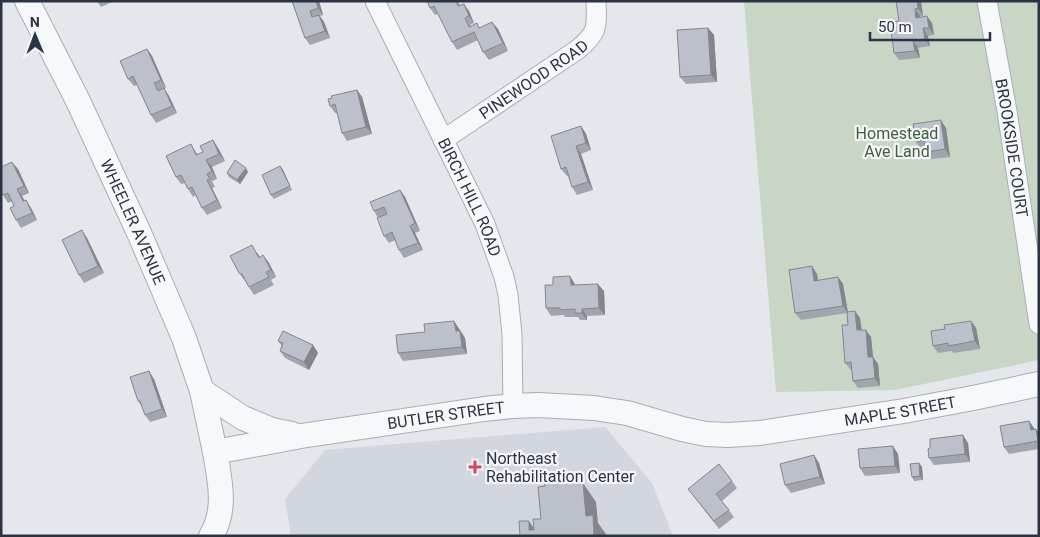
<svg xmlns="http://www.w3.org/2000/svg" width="1040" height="537" font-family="Roboto,sans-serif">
<rect width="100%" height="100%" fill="#e4e7ec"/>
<!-- built -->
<path fill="#d2d6de" d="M605,427l47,56 21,53h-382l-6,-37 40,-49z"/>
<!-- green -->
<path fill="#c9d6c5" d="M744,1h295v359l-144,30 -119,2z"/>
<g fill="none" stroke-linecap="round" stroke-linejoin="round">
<!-- minor casing -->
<g stroke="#a9aeb7" stroke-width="21">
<g id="minor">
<path id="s1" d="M375,1l110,223 19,53 4,18 4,39 1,72"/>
<path id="s2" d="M987,1l20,110 32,213"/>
<path id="s3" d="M443,140l134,-90c21,-17 20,-22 19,-49"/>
</g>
</g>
<!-- tertiary casing -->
<g stroke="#a9aeb7" stroke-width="26">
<g id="tertiary">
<path id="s4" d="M27,1l51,100 62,134 44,103 18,53 13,61"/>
<path d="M202,391l41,27 29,12 20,4"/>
<path id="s5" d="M211,536c16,-26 9,-55 4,-84l86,-16 183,-27 29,-3 25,-1 56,3 33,5 55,16 24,5 22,1 32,-2 144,-22 69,-13 66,-14"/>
</g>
</g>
<!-- minor -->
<use href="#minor" stroke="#f7f8fa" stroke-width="19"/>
<!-- tertiary -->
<use href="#tertiary" stroke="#f7f8fa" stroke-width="24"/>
</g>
<!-- wall -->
<g fill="#a1a5ae">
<path d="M97,1h17l-13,6z"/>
<path d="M292,1h27l4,14 -3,1 4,6 6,16 -20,7 -5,-7z"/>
<path d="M427,1h31l2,4 9,6 5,12 -4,2v1l28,3 10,22 -19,9 -6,-8 -5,-12 -21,10 -5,-8 -14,-28 -3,1 -5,-7z"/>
<path d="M921,1l2,15h-3v1l12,6 2,12 -6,1 2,10 -12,2 2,10 -21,2 -5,-7 5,-32z"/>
<path d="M708,28l6,7 3,47 -31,2 -6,-7z"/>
<path d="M147,49l5,7 14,32 -2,1 5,7 8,17 -21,10 -5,-8 -14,-30 -3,1 -6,-7z"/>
<path d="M357,90l5,7 10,37 -25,7 -5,-8 -5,-20h-2l-5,-7 2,-8z"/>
<path d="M581,126l5,8 5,16 -10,4 12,36 -16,5 -5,-8 -4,-11h-1l-6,-7z"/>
<path d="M946,128l4,29 -19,2 -5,-7 -1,-4 -4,1 -5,-7z"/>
<path d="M213,140l5,8 7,13 -13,6 5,12 -5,2 3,6 -3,1 10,20 -15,7 -5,-7 -6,-13 -3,2 -5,-8 -3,-6 -4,1 -5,-7 15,-33 7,11 5,-3z"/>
<path d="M280,166l3,4 9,20 -18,9 -3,-4z"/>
<path d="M18,169l11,24 -7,3 3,5 1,-1 5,8 6,12 -16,8 -5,-8 -2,-14 -2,-5 -4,2 -5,-8z"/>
<path d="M248,172l-8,12 -11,-7 -2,-4z"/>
<path d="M400,190l5,7 15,34 -5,2 8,17 -19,8 -5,-8 -4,-10 -6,3 -5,-7 -6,-18 -4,-7z"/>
<path d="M87,238l17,35 -20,10 -5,-8z"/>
<path d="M257,252l3,5 3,-2 6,8 7,14 -5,3 3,5 -20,10 -9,-14 -1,-1 -5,-7z"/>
<path d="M817,274l1,6 20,-3 5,7 5,28 12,6 2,12 9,7 2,20 5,7 2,22 -22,2 -5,-7 -1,-11h-1l-6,-7 3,-38 -1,-12 -46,7 -6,-7z"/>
<path d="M575,284v1l29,6 1,24 -18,1v4h-7l-2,-3h-13l-1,-2 -13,1 -5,-8z"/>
<path d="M454,321l11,17 2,16 -64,7 -5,-8 27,-21z"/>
<path d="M971,321l5,7 4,21 -27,4 -1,-2 -14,2 -5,-7 12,-17z"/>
<path d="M278,341l35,4 5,8 -9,17 -24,-12 -5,-7 2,-5z"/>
<path d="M154,379l13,38 -17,5 -5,-7 -2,-7 -5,-7z"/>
<path d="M1029,421l6,9 1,-1 3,5v15l-30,5 -5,-7z"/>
<path d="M968,443l2,19 -36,3 -5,-7 1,-10z"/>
<path d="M898,454l2,19 -35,3 -5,-8z"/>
<path d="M819,463l6,21 -34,9 -6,-8z"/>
<path d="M919,463l3,4 1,13 -9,1 -2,-4z"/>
<path d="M732,481l5,7 -15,13 12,16 -15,12 -31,-40z"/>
</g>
<!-- shaded-wall -->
<g fill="#83868d">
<path d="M316,1h3l4,14 -5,-7z"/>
<path d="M917,1h4l2,15 -5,-8z"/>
<path d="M464,4l5,7 5,12 -5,-7z"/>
<path d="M915,9l5,7 1,9 -5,-7z"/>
<path d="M319,15l5,7 6,16 -5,-7z"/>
<path d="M927,16l5,7 2,12 -5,-7z"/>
<path d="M492,22l6,7 10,22 -5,-8z"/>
<path d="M708,28l6,7 3,47 -6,-7z"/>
<path d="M923,28l5,8 2,10 -5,-7z"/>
<path d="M913,41l5,7 2,10 -5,-7z"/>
<path d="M147,49l5,7 14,32 -5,-8z"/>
<path d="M164,88l5,8 8,17 -5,-7z"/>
<path d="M357,90l5,7 10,37 -6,-7z"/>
<path d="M941,120l5,8 4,29 -5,-8z"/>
<path d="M581,126l5,8 5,16 -5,-7z"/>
<path d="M213,140l5,8 7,13 -6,-7z"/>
<path d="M576,146l5,8 12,36 -5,-8z"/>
<path d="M206,160l6,7 5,12 -5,-8z"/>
<path d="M12,162l6,7 11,24 -5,-7z"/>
<path d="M280,166l3,4 9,20z"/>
<path d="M246,168l2,4 -8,12 -3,-4z"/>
<path d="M207,180l5,8 10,20 -5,-8z"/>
<path d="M17,189l5,7 6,13 -5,-8z"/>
<path d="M400,190l5,7 15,34 -5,-8z"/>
<path d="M26,200l5,8 6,12 -5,-7z"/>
<path d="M410,226l5,7 8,17 -5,-7z"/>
<path d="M82,230l5,8 17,35 -6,-7z"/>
<path d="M263,255l6,8 7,14 -5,-7z"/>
<path d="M812,266l5,8 2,14 -5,-7z"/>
<path d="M570,276l5,8 1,8 -5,-7z"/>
<path d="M838,277l5,7 5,29 -5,-7z"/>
<path d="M598,284l6,7 1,24 -6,-7z"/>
<path d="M582,309l5,7v4l-5,-7z"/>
<path d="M855,311l5,7 2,20 -5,-8z"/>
<path d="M454,321l11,17 2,16 -5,-7 -6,-16z"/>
<path d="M971,321l5,7 4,21 -5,-8z"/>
<path d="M866,330l5,7 2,20 5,7 2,22 -5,-8 -7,-21z"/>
<path d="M313,345l5,8 -9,17 -5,-8z"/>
<path d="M149,371l5,8 13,38 -5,-8z"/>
<path d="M1029,421l5,7 2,10 -5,-8z"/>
<path d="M1036,429l3,5v9l-1,-2z"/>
<path d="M963,435l5,8 2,19 -5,-8z"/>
<path d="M893,446l5,8 2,19 -5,-7z"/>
<path d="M814,455l5,8 6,21 -5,-7z"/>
<path d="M919,463l3,4 1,13 -3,-4z"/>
<path d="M575,475l9,12 -1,-4 13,19 2,21 8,11v2h-12l-8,-20 -10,-32z"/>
<path d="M529,521l10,15 -10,-6z"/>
</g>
<!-- building -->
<g fill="#bbc0ca" stroke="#83868d">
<path d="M292,1h24l2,7 -8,3 2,6 7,-2 6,16 -20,7z"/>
<path d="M427,1h29l2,5 6,-2 5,12 -4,2 4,9 8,-4 2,5 13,-6 11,21 -20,9 -9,-20 -22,10 -18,-36 -4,2z"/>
<path d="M896,1h21l1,7 -3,1 1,9 11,-2 2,12h-6l2,11 -12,2 2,10 -21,2 -4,-30 9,-2z"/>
<path d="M708,28l3,47 -31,2 -3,-47z"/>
<path d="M147,49l14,31 -7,3 4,8 6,-3 8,18 -21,9 -18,-39 -5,3 -8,-18z"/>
<path d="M357,90l9,37 -24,6 -7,-29 -5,2 -2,-7 4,-1 -1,-2z"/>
<path d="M941,120l4,29 -19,3 -2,-12 -8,2 -3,-18z"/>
<path d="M581,126l5,17 -10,3 12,36 -16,5 -6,-20 -5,2 -10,-33z"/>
<path d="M213,140l6,14 -13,6 6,11 -5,3 3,5 -3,1 10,20 -15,8 -10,-21 -4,2 -7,-14 -5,2 -10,-21 25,-12 5,11 7,-3 -3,-6z"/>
<path d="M235,160l11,8 -9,12 -10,-7z"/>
<path d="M12,162l12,24 -7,3 6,12 3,-1 6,13 -16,7 -6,-12 4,-2 -6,-13 -5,2 -2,-2v-26z"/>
<path d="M280,166l10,20 -19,9 -9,-20z"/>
<path d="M400,190l15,33 -5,3 8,17 -19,7 -7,-18 -8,4 -7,-18 10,-4 -3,-7 -10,4 -4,-9z"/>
<path d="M82,230l16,36 -19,9 -17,-35z"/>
<path d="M252,245l7,13 4,-3 8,15 -5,2 3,5 -20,10 -7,-13 -3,-1 -9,-17z"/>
<path d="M812,266l2,15 24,-4 5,29 -48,7 -6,-43z"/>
<path d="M570,276l1,9 27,-1 1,24 -17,1v4h-7v-4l-15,1v-2h-14l-1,-23h8v-8z"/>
<path d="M855,311l2,19h9l2,27h5l2,21 -22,3 -2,-19 -6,1 -3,-38h6l-1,-13z"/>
<path d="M454,321l2,10h4l2,16 -64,6 -2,-18 29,-3 -1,-8z"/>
<path d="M971,321l4,20 -27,5v-3l-15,3 -2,-15 14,-2 -1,-4z"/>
<path d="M283,331l30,14 -9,17 -24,-11 3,-8 -5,-2z"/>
<path d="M149,371l13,38 -17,6 -5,-14h-2l-8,-24z"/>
<path d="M1029,421l2,9 5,-1 2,12 -34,6 -4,-21z"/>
<path d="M963,435l2,19 -36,4 -1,-9 2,-1v-9z"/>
<path d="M893,446l2,20 -35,2 -2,-19z"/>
<path d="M814,455l6,22 -35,8 -5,-21z"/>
<path d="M919,463l1,13 -8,1 -2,-13z"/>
<path d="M719,464l13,17 -16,13 13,16 -15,11 -26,-32z"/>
<path d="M575,475l1,9 7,-1 3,33 7,-1 1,21h-74l-1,-15h10v9h5l-1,-11h8l-3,-32 7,-1 -1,-9z"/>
</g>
<!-- markers -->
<path fill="#d1495b" stroke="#f4f6f9" stroke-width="2" d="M472.5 459.5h5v5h5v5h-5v5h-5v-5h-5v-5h5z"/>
<g text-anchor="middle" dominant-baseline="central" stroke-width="4.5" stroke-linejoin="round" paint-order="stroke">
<!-- street labels -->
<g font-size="16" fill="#2b3445" stroke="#f4f6f9">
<text stroke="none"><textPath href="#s3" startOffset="109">PINEWOOD ROAD</textPath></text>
<text stroke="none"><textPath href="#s2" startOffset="149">BROOKSIDE COURT</textPath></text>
<text stroke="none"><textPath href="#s1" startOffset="218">BIRCH HILL ROAD</textPath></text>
<text stroke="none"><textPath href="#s4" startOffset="245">WHEELER AVENUE</textPath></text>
<text stroke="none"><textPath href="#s5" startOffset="780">MAPLE STREET</textPath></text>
<text stroke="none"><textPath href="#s5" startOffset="320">BUTLER STREET</textPath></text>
</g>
<!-- park labels -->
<g font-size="16" fill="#3f6138" stroke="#f4f6f9">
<text x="897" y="133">Homestead<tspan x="897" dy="18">Ave Land</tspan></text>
</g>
<!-- poi labels -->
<g font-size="16" fill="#2b3445" stroke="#f4f6f9" text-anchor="start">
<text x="486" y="458">Northeast<tspan x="486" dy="18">Rehabilitation Center</tspan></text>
</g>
</g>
<!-- border -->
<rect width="1040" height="537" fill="none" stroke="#2b3445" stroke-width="5"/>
<!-- north arrow -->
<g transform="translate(35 35) rotate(359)" stroke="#f4f6f9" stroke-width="4" paint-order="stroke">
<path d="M0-4L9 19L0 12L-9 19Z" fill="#2b3445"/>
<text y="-8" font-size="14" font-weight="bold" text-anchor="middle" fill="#2b3445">N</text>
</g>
<!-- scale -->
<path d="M870 32v8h120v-8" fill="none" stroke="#2b3445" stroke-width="2.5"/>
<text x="878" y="32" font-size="15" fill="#2b3445" stroke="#f4f6f9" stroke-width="4" paint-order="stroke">50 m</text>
</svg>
